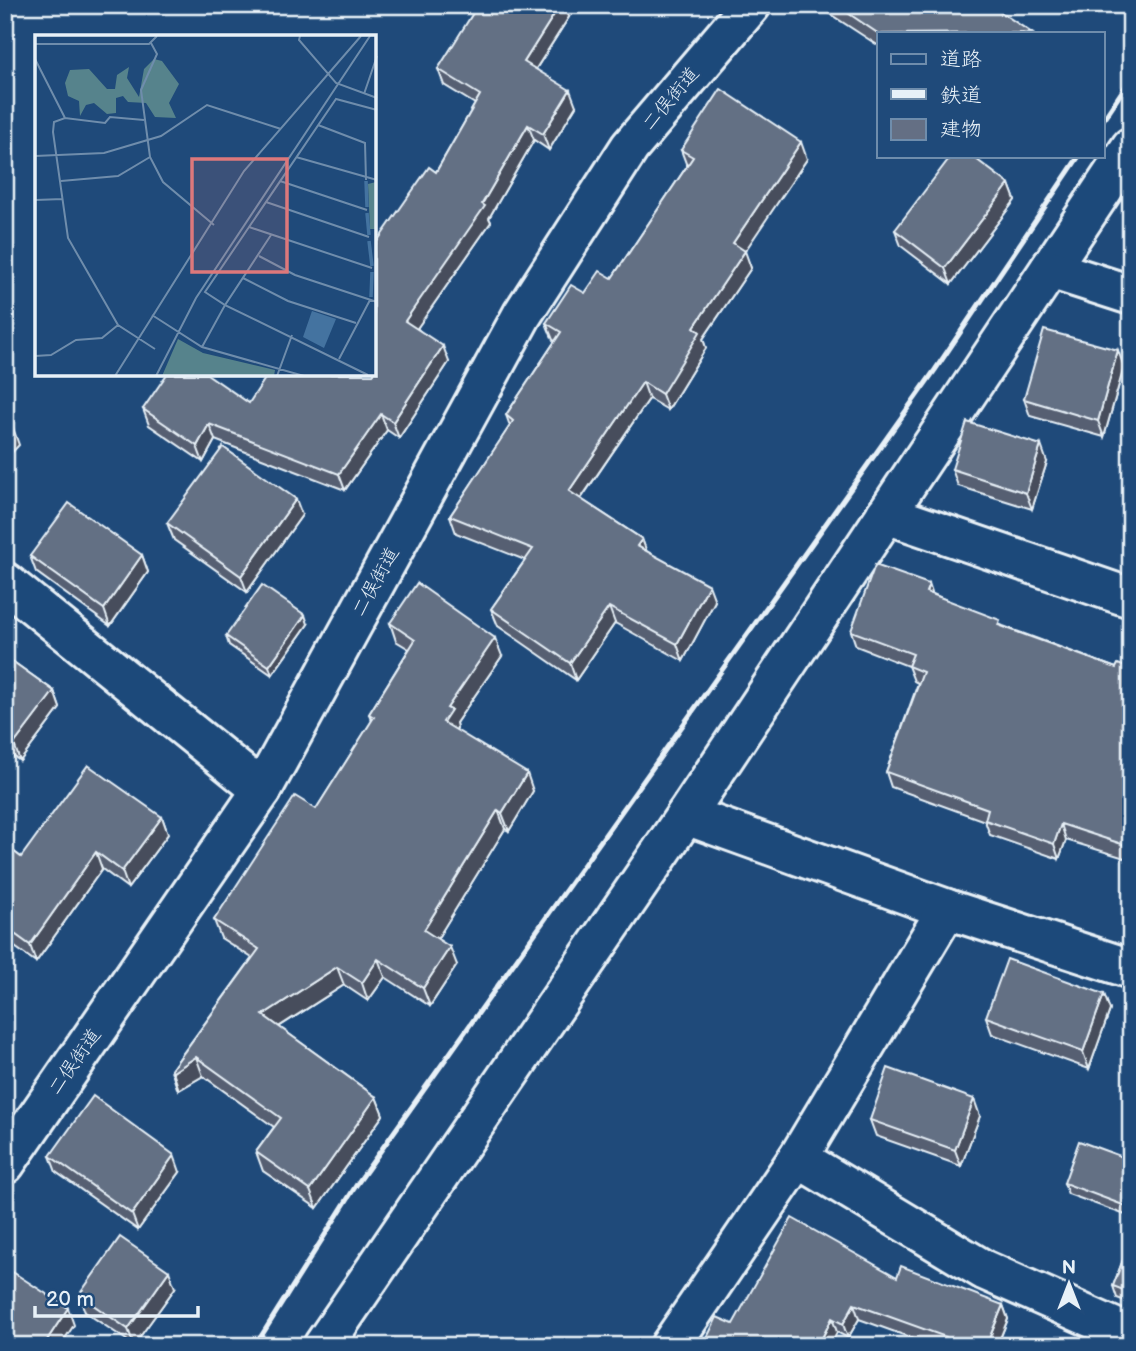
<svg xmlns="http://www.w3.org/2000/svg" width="1136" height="1351" font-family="'Balsamiq Sans','Klee One',sans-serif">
<rect width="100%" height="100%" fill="#1f4a7a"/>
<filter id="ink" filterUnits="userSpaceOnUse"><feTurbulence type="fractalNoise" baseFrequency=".0143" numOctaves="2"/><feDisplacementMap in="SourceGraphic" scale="14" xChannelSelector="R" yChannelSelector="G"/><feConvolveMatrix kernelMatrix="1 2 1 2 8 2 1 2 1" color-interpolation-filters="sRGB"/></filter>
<g filter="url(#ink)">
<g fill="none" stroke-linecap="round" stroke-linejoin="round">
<!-- street casing -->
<g stroke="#e8f1f8" stroke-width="44">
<g id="street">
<path d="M1131,147l-445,668 261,94 184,60"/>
<path d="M1050,269l81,26"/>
<path d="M886,514l245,84"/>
<path d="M5,582l257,208"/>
<path d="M798,1158l186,112 147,65"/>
<path d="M323,1346l363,-531"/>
<path d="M670,1346l128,-188 149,-249"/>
</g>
</g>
<!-- secondary casing -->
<g stroke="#e8f1f8" stroke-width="44">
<path id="secondary" d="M5,1164l257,-374 260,-475 108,-168 121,-142"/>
</g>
<!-- street -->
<use href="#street" stroke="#1f4a7a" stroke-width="38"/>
<!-- secondary -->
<use href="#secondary" stroke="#1f4a7a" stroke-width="38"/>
<!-- rail -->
<g stroke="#e8f1f8" stroke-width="5">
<path d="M1103,120l28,-42"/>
<path d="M255,1346l102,-162 578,-814 144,-214"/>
</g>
</g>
<!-- wall -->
<g fill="#565f72" stroke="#e8f1f8" stroke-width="2">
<path d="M824,5h142l9,6 57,22h-153v13l-52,-34z"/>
<path d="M569,17l-33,52 40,37 -27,44 -15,-10 -45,78 2,4 -74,106 32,34 -50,76 -12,-8 -42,60 -130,-50 -12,22 -54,-37 -6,-16 106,-6 125,-29 62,-202 39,-68 -31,-19 -6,-16z"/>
<path d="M681,150l126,9 -63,92 7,17 -48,71 3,9 -38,62 -19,-11 -68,100 61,40 4,12 69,50 -32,60 -68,-38 -39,57 -78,-54 -7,-17 34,-49 -69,-27 -6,-17 60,-90 -4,-11 49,-74 -2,-1 -7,-17 39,-30 27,-15 75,-112z"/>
<path d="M1009,184l6,16 -64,84 -50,-38 -6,-16z"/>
<path d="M1124,367l-20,70 -74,-21 -6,-17z"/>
<path d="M1047,462l-15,47 -74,-23 -6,-17z"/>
<path d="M302,515l-55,77 -73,-52 -7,-17z"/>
<path d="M142,555l6,17 -38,54 -74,-54 -6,-16z"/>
<path d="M933,594l70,32 113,42 15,1v191l-65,-20 -7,19 -69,-24 -5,-14 -94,-34 -5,-15 32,-89 -4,-2 -6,-15 -52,-20 -5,-15z"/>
<path d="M390,623l112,33 -46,67 1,5 -1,2 77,61 -24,40 -4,-2 -68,110 20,26 -27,41 -45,-29 -17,24 -24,-16 -65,42 97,70 7,18 -66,93 -54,-37 -7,-19 18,-25 -71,-51 -24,14 -2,-2 -6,-18 81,-112 -31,-20 -7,-18 102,-111 56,-88 -3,-7 40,-65 -13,-8z"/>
<path d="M308,624l-36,51 -43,-30 -3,-9z"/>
<path d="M5,656l49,35 6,17 -40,53 -15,-11z"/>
<path d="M162,817l6,17 -40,54 -26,-19 -66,93 -31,-22v-95l16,12z"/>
<path d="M1104,994l6,16 -21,59 -97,-35 -6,-17z"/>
<path d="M980,1116l-19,50 -85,-30 -6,-16z"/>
<path d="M50,1156l130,16 -42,58 -82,-58z"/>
<path d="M1131,1160v57l-63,-23 -4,-11z"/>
<path d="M1131,1239v64l-14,-5 -4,-12z"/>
<path d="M897,1277l106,28 5,14 -9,22 12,5h-77l-75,-27 -11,19 -11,-6 -7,14h-127l30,-22z"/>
<path d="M175,1288l-41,57 -49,-33 -6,-17z"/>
</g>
<!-- shaded-wall -->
<g fill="#464e5c" stroke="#e8f1f8" stroke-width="2">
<path d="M560,5h5l4,12 -39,61 -6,-16z"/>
<path d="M570,90l6,16 -27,44 -6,-16z"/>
<path d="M528,125l6,15 -45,78 2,4 -80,115 -6,-16 77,-117z"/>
<path d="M801,142l6,17 -68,101 -6,-17z"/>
<path d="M1009,184l6,16 -64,84 -6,-16z"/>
<path d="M745,251l6,17 -48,71 3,9 -38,62 -6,-16 32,-67z"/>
<path d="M443,346l6,16 -50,76 -6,-16z"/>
<path d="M1118,350l6,17 -20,70 -6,-16z"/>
<path d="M643,382l6,17 -74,108 -6,-16z"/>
<path d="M381,414l6,16 -42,60 -6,-16z"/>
<path d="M209,424l6,16 -12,22 -6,-16z"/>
<path d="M13,428l6,17 -14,15v-23z"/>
<path d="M1041,445l6,17 -15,47 -6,-16z"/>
<path d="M296,499l6,16 -55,77 -6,-16z"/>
<path d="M642,539l6,16 -11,-9z"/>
<path d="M142,555l6,17 -38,54 -6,-17z"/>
<path d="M929,584l5,15 -8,-7z"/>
<path d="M709,585l6,16 -32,60 -6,-17z"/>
<path d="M609,607l6,16 -39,57 -6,-17z"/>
<path d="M305,615l3,9 -36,51 -3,-9z"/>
<path d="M495,638l7,18 -46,67 1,5 -7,12 -7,-18 4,-14z"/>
<path d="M54,691l6,17 -40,53 -6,-17z"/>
<path d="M527,773l6,18 -24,40 -7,-18z"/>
<path d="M498,810l7,19 -74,120 -7,-19z"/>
<path d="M162,817l6,17 -40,54 -6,-17z"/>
<path d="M1061,824l5,16 -7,19 -5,-15z"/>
<path d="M96,852l6,17 -66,93 -6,-17z"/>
<path d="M450,947l7,18 -27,41 -7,-18z"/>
<path d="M378,959l7,18 -17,24 -6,-18z"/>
<path d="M337,967l7,18 -75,48 -6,-18z"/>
<path d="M1104,994l6,16 -21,59 -6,-17z"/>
<path d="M196,1057l7,19 -24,14 -6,-18z"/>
<path d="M376,1097l7,18 -66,93 -7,-18z"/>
<path d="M974,1099l6,17 -19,50 -6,-16z"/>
<path d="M174,1155l6,17 -42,58 -6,-16z"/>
<path d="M169,1271l6,17 -41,57 -6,-16z"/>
<path d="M854,1304l5,15 -11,19 -5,-14z"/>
<path d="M1003,1305l5,14 -11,27h-11z"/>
<path d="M68,1308l6,17 -14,21h-17z"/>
<path d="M832,1318l5,14 -7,14h-12z"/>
</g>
<!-- building -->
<g fill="#646f84" stroke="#e8f1f8" stroke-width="2">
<path d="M478,5h82l-36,57 46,28 -27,44 -15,-9 -46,79 3,2 -80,115 38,25 -50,76 -12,-8 -42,60 -130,-50 -12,22 -54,-37 24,-35h40l42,29 19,-29h106v-128l55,-79 7,5 44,-77 -42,-26z"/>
<path d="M836,5h130l9,6 3,-6h12l42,28 -153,1z"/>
<path d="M721,89l80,53 -68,101 12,8 -51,76 6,5 -38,62 -19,-12 -74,109 73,48 -5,7 72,39 -32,59 -68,-37 -39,56 -79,-54 42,-60 -83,-33 63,-95 -7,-6 55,-83 -15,-9 25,-38 14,8 15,-22 12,7 81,-121 -12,-7z"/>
<path d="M951,156h21l37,28 -64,84 -50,-38z"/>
<path d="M1044,330l74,20 -20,71 -74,-22z"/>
<path d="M5,421l8,7 -8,9z"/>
<path d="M967,422l74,23 -15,48 -74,-24z"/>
<path d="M223,447l73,52 -55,77 -74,-53z"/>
<path d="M69,503l73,52 -38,54 -74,-53z"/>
<path d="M875,565l54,19 -3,8 74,28 -2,5 118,43 2,-4 13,5v114l-2,4h2v60l-70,-23 -7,20 -69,-24 3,-11 -102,-37 37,-100 -15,-6 5,-12 -62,-23z"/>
<path d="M417,583l78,55 -48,70 4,2 -8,12 84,51 -25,40 -4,-3 -74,120 26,17 -27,41 -45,-29 -16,24 -25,-16 -74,48 113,82 -66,93 -54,-38 25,-34 -85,-61 -23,15 -2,-2 88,-121 -45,-29 81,-124 21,13 58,-92 -5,-3 46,-74 -25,-17z"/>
<path d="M262,585l43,30 -36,51 -43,-30z"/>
<path d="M5,656l49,35 -40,53 -9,-6z"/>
<path d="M88,765l74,52 -40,54 -26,-19 -66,93 -25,-18v-82l16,12z"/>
<path d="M1007,959l97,35 -21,58 -97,-35z"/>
<path d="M888,1068l86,31 -19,51 -85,-30z"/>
<path d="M93,1096l81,59 -42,59 -82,-58z"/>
<path d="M1079,1141l52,19v48l-67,-25z"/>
<path d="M792,1218l105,59 4,-11 102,39 -17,41h-30l-12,-5 2,-4 -92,-33 -11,20 -11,-6 -14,28h-115l14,-29 16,7z"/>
<path d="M120,1237l49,34 -41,58 -49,-34z"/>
<path d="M1131,1239v54l-18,-7z"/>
<path d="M5,1267l63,41 -25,38h-36l-2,-2z"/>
<path d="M997,1340l14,6h-17z"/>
</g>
</g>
<g text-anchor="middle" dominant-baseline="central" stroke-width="5" stroke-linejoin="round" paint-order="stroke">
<!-- street labels -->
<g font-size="19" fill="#e8f1f8" stroke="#1f4a7a">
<text transform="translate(671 99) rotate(-50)">二俣街道</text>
<text transform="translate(376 582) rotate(-61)">二俣街道</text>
<text transform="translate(75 1062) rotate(-55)">二俣街道</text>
</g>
</g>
<!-- overview -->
<g transform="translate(35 35)">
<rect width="341" height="341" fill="#1f4a7a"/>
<path d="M119,24l8,2 17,23 -10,19 7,15 -21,-1 -9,-14 -18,-1 -5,-6 -7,2v15l-9,1 -13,-11 -8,2 -6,11 -1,-15 -11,-5 -3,-13 5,-13 19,-1 18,20h8l2,-14 12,-8 -2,11 12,19 5,-28z" fill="#56838c"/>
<path d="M341,147v47h-6l-2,-45zM143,304l25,14 72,17 -1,6h-112z" fill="#56838c"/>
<path d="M277,276l24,8 -12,29 -21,-11z" fill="#4473a0"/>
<path fill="none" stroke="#4473a0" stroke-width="3.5" d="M331,146l1,26M332,178l2,22M334,206l3,25M336,262l1,-25"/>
<path fill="none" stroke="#6f8dac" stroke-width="2" d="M265,1l-1,4 37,43 41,15M116,8l6,11 -16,36 9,67 13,25 51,43M0,9h114l8,-8M0,24l30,59M329,59l13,-38M109,85l-34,-3 -5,6 -40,-5 -11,4 -1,10 15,106 50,87 37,24M283,90l47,18 1,37M0,121l69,-3 57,-17 46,-31 74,24M261,122l81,23M26,146l57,-5 32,-19M245,146l87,29M0,165l28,-1M231,167l103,35M214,192l-44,65 20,13 46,-70M224,221l36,19 82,27M337,233l-123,-41 87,-128 41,11M208,243l45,23 68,22M117,280l50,32 102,29M167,312l23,-42 143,70M0,321l16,-1 25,-15 26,-2 16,-13M304,324l31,-59M80,341l129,-205 117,-135M121,341l40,-78 174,-262M242,341l15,-41"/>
<path fill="#dd787b" fill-opacity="0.15" stroke="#dd787b" stroke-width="3.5" d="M157,124h95v113h-95z"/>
<rect width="341" height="341" fill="none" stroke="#e8f1f8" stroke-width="3.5"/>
</g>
<!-- margin -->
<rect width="1136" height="1351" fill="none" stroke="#1f4a7a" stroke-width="28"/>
<rect x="14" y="14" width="1108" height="1323" fill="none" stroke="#e8f1f8" stroke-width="2.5" filter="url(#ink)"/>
<!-- legend -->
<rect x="877" y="32" width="228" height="126" fill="#1f4a7a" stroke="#6f8dac" stroke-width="2"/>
<rect x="891" y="54" width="35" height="10" fill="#1f4a7a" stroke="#6f8dac" stroke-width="2"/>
<text x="940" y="66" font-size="21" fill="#e8f1f8">道路</text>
<rect x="891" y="89" width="35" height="10" fill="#e8f1f8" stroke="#6f8dac" stroke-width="2"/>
<text x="940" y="102" font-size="21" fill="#e8f1f8">鉄道</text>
<rect x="891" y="119" width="35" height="21" fill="#646f84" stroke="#6f8dac" stroke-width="2"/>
<text x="940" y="136" font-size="21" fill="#e8f1f8">建物</text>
<!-- north arrow -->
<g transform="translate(1069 1284)" stroke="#1f4a7a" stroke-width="5" paint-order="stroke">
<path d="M0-5L12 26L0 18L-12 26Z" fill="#e8f1f8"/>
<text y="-10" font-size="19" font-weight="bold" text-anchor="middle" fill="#e8f1f8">N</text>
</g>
<!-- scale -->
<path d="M35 1306v10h163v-10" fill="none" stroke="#e8f1f8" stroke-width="3.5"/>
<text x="46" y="1306" font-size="21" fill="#e8f1f8" stroke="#1f4a7a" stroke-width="5" paint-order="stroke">20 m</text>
</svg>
